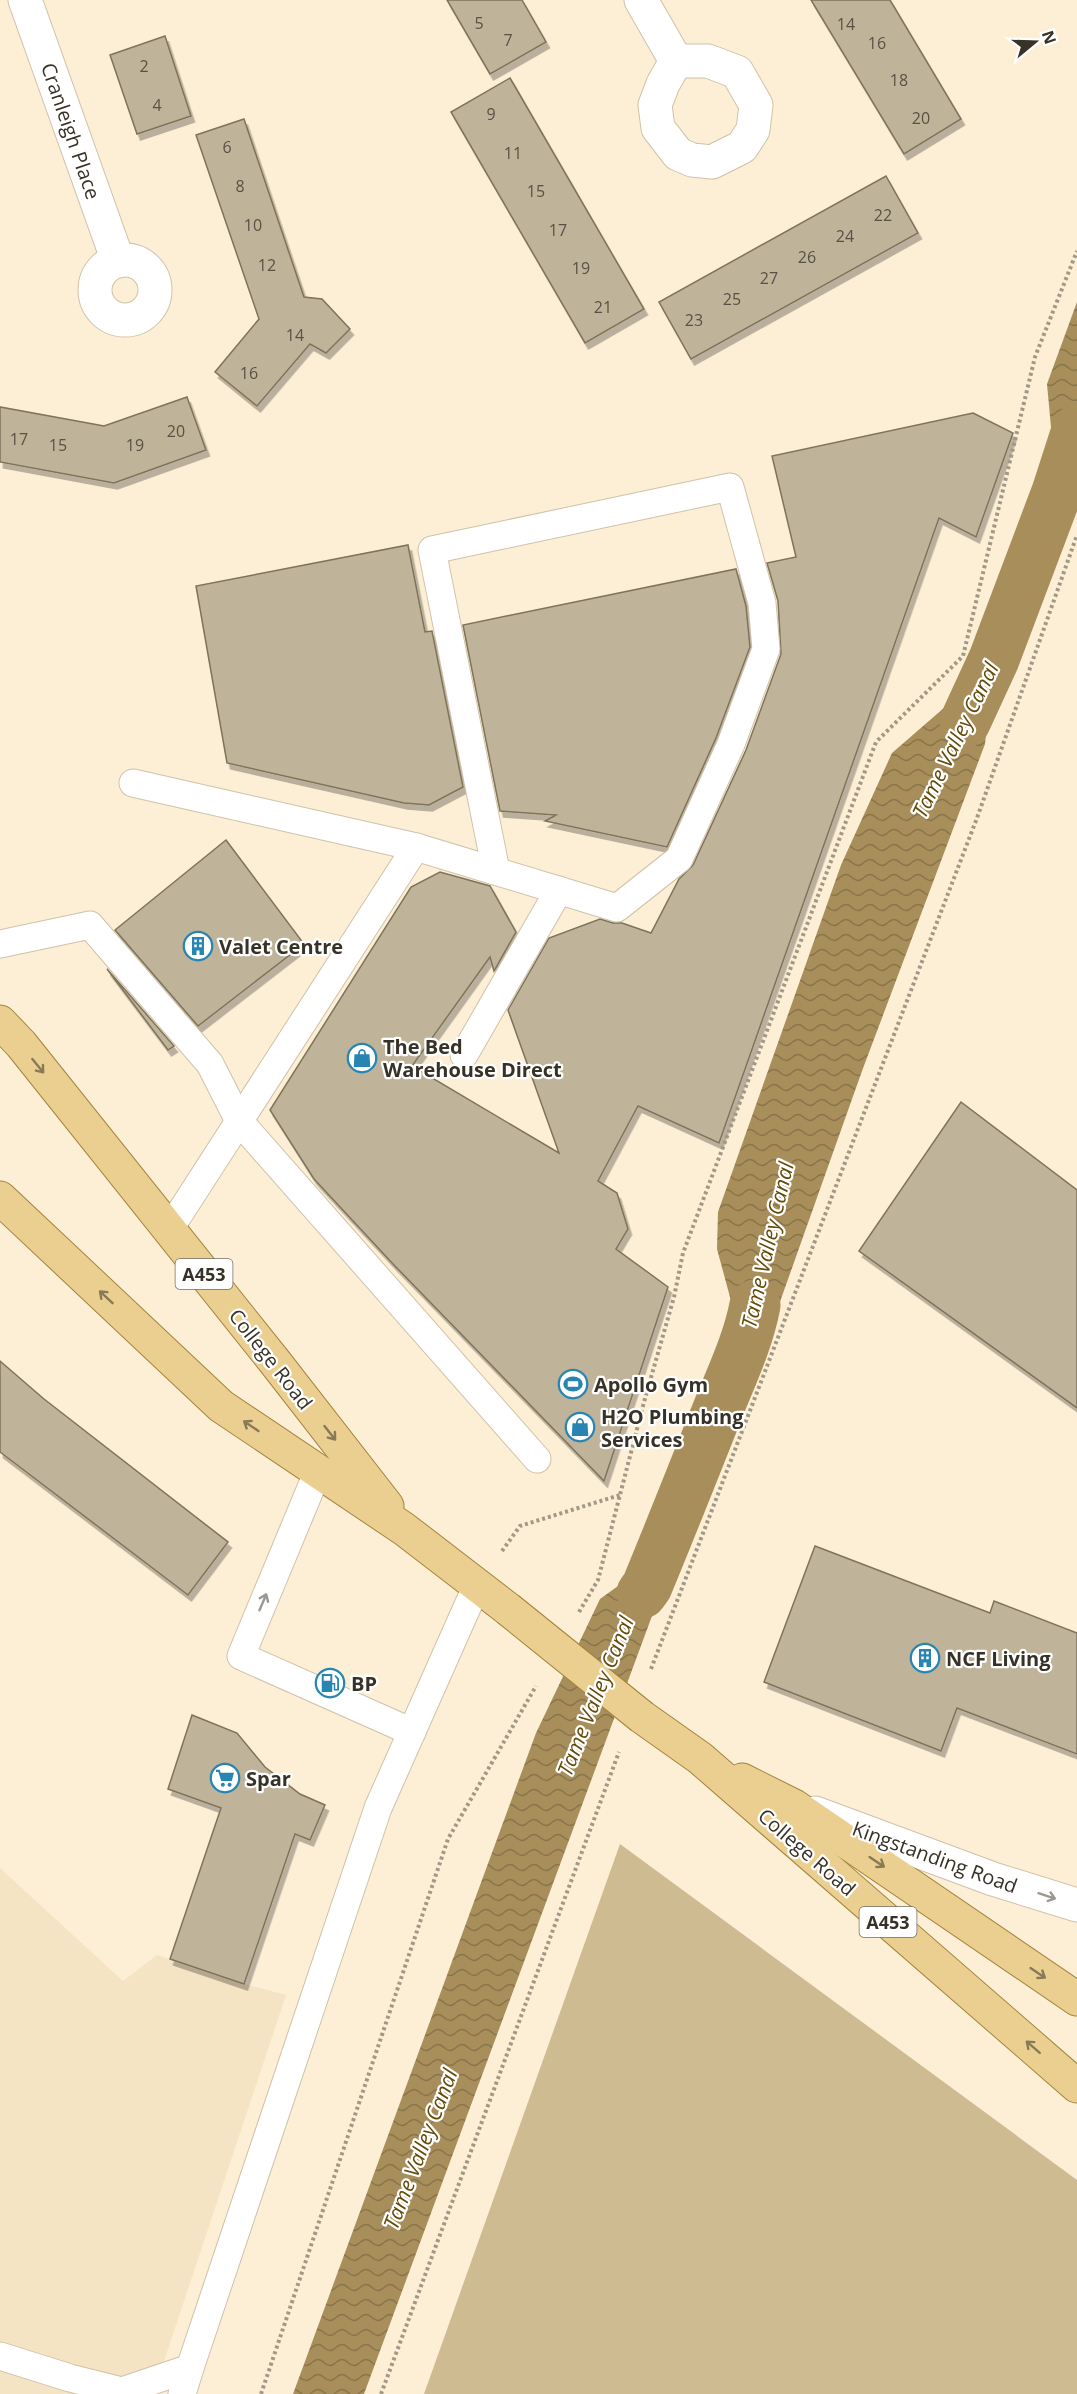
<svg xmlns="http://www.w3.org/2000/svg" width="1077" height="2394" font-family="'Open Sans',sans-serif">
<defs>
<pattern id="water-waves" width="16" height="10" patternUnits="userSpaceOnUse" patternTransform="scale(1.5)"><rect width="16" height="10" fill="#a78e5b"/><path d="M0 5q4-4 8 0t8 0" fill="none" stroke="#89754b"/></pattern>
<filter id="shadow"><feDropShadow dx="3.5" dy="6" stdDeviation="0" flood-color="#0004"/></filter>
</defs>
<rect width="100%" height="100%" fill="#fcefd5"/>
<!-- built -->
<path fill="#f5e4c4" d="M0,1868l123,113 34,-26 87,29 42,11 -133,399h-153z"/>
<!-- park -->
<path fill="#cfbb92" d="M620,1844l457,336v214h-653z"/>
<!-- water -->
<g fill="url(#water-waves)">
<path d="M1077,302v164l-20,26 -10,-108z"/>
<path d="M994,659l-9,85 -123,327 -86,242 -42,58 3,-48 -20,-74 1,-37 123,-347 51,-112 68,-59z"/>
<path d="M671,1529l-8,53 -11,34 -288,778h-71l243,-661 64,-134 36,-26z"/>
</g>
<g fill="none" stroke-linecap="round" stroke-linejoin="round">
<!-- canal -->
<g stroke="#a78e5b" stroke-width="51">
<path d="M965,722l29,-63 63,-167 20,-62"/>
<path d="M642,1593l5,-7c24,-58 47,-116 70,-174 14,-35 31,-70 38,-107"/>
</g>
</g>
<!-- building -->
<g fill="#bfb39a" stroke="#7f735c" stroke-width="1.5" filter="url(#shadow)">
<path d="M447,0h75l24,42 -56,32z"/>
<path d="M811,0h79l71,119 -57,35z"/>
<path d="M165,36l26,80 -54,18 -27,-79z"/>
<path d="M510,78l134,231 -59,34 -134,-231z"/>
<path d="M244,119l60,178 18,2 28,30 -24,24 -16,-9 -53,62 -42,-34 44,-53 -63,-184z"/>
<path d="M886,176l32,57 -227,126 -32,-57z"/>
<path d="M187,397l19,53 -92,33 -114,-21v-55l104,19z"/>
<path d="M973,413l40,20 -37,104 -37,-19 -220,625 -81,-37 -40,75 19,12 11,36 -12,20 52,38 -64,194 -211,-217 -79,-85 -44,-69 141,-223 29,-15 50,14 26,46 -22,39 -4,-14 -78,109 147,87 -51,-143 41,-72 51,-19 13,4h9l29,10 28,-54 14,-14 53,-115 35,-96 -3,-53 -11,-38 29,-6 -24,-101z"/>
<path d="M408,545l17,87 7,-1 31,156 -34,18 -25,-2 -177,-40 -31,-177z"/>
<path d="M736,569l10,37 4,41 -34,91 -49,109 -122,-26 11,-6 -56,-4 -37,-186z"/>
<path d="M226,840l78,104 -106,82 -83,-96z"/>
<path d="M107,969l67,77 -6,4z"/>
<path d="M961,1102l116,88v218l-218,-157z"/>
<path d="M0,1361l44,38 184,143 -40,53 -188,-143z"/>
<path d="M815,1546l175,67 4,-12 83,32v121l-120,-46 -16,43 -177,-69z"/>
<path d="M192,1715l45,18 28,34 35,27 25,11 -15,35 -15,-6 -51,150 -74,-25 51,-151 -53,-19z"/>
</g>
<g fill="none" stroke-linecap="round" stroke-linejoin="round">
<!-- lane casing -->
<g stroke="#cfc2a9" stroke-width="29">
<g id="lane">
<path d="M133,783l283,64"/>
<path d="M0,944l90,-19 120,139 29,57 298,338"/>
<path d="M464,1055l95,-165"/>
<path d="M169,1230l247,-383 201,61 62,-49 52,-115 35,-95 -4,-46 -32,-116 -298,63 64,321"/>
<path d="M318,1471l-77,185 171,76"/>
<path d="M0,2356l70,22 52,13 68,-23 188,-560 99,-223"/>
<path d="M182,2394l8,-26"/>
</g>
</g>
<!-- street casing -->
<g stroke="#cfc2a9" stroke-width="35">
<g id="street">
<path d="M25,0l93,261"/>
<path d="M641,0l35,61"/>
<path d="M676,61h32l29,11 19,33 -3,25 -11,17 -30,15 -20,-2 -14,-6 -20,-26 -3,-23 8,-21z"/>
<circle cx="125" cy="290" r="30"/>
</g>
</g>
<!-- secondary casing -->
<g stroke="#cfc2a9" stroke-width="35">
<path id="secondary" d="M815,1813l178,66 84,26"/>
</g>
<!-- primary casing -->
<g stroke="#a4833c" stroke-width="35">
<g id="primary">
<path d="M0,1022l21,22 254,318 112,144"/>
<path d="M0,1198l221,208 183,123 104,80"/>
<path d="M642,1717l58,41 377,328"/>
<path d="M742,1780l52,26 283,193"/>
</g>
</g>
<!-- path -->
<g stroke="#a29886" stroke-width="4" stroke-dasharray="3 3" stroke-linecap="butt">
<path d="M502,1551l18,-25 100,-31"/>
<path d="M579,1612l19,-32 46,-178 30,-105 9,-44 193,-511 87,-86 72,-299 42,-106"/>
<path d="M651,1669l326,-851 100,-283"/>
<path d="M261,2394l187,-555 88,-153"/>
<path d="M381,2394l238,-642"/>
</g>
<!-- lane -->
<use href="#lane" stroke="#fff" stroke-width="27"/>
<!-- street -->
<use href="#street" stroke="#fff" stroke-width="33"/>
<!-- secondary -->
<use href="#secondary" stroke="#fff" stroke-width="33"/>
<!-- primary -->
<use href="#primary" stroke="#ebcf91" stroke-width="33"/>
<!-- primary-bridge casing -->
<g stroke="#a4833c" stroke-width="35" stroke-linecap="butt">
<path id="primary-bridge" d="M508,1609l134,108"/>
</g>
<!-- primary-bridge -->
<use href="#primary-bridge" stroke="#ebcf91" stroke-width="33"/>
</g>
<!-- one-way arrows -->
<defs><path id="oneway-shaft" d="M-6 0H5M1.5-3L5.5 0L1.5 3" fill="none" stroke-width="1.6" stroke-linecap="round" stroke-linejoin="round" transform="scale(1.5)"/></defs>
<g stroke="#887957">
<use href="#oneway-shaft" transform="translate(38 1066) rotate(51)"/>
<use href="#oneway-shaft" transform="translate(106 1297) rotate(-137)"/>
<use href="#oneway-shaft" transform="translate(251 1426) rotate(-146)"/>
<use href="#oneway-shaft" transform="translate(330 1433) rotate(52)"/>
<use href="#oneway-shaft" transform="translate(877 1862) rotate(34)"/>
<use href="#oneway-shaft" transform="translate(1038 1973) rotate(34)"/>
<use href="#oneway-shaft" transform="translate(1033 2047) rotate(-139)"/>
</g>
<g stroke="#9b9894">
<use href="#oneway-shaft" transform="translate(263 1602) rotate(-67)"/>
<use href="#oneway-shaft" transform="translate(1047 1896) rotate(18)"/>
</g>
<!-- icons -->
<defs>
<g id="building-ring" transform="scale(1.5)"><circle r="9.5" fill="#fff" stroke="#2885b2" stroke-width="1.5"/><path d="M-4-6H4V6H1V3H-1V6H-4ZM-2.5-4.3h1.7v1.8h-1.7ZM.8-4.3h1.7v1.8H.8ZM-2.5-1h1.7V.8h-1.7ZM.8-1h1.7V.8H.8Z" fill="#2885b2"/></g>
<g id="shop-ring" transform="scale(1.5)"><circle r="9.5" fill="#fff" stroke="#2885b2" stroke-width="1.5"/><path d="M-5-2.5h2.3a2.7 3.5 0 0 1 5.4 0H5L5.5 6h-11ZM-1.5-2.5h3a1.5 2.3 0 0 0-3 0Z" fill="#2885b2"/></g>
<g id="stadium-ring" transform="scale(1.5)"><circle r="9.5" fill="#fff" stroke="#2885b2" stroke-width="1.5"/><path d="M0-5a6.5 5 0 1 0 0 10a6.5 5 0 1 0 0-10ZM-3.5-1.8h7v3.6h-7Z" fill="#2885b2"/></g>
<g id="fuel-ring" transform="scale(1.5)"><circle r="9.5" fill="#fff" stroke="#2885b2" stroke-width="1.5"/><path d="M-5.5-6h7V0h2V4h1.3V-2.5L3-4.5l.8-.8L6-3V5H2.5V1h-1V6h-7ZM-4.2-4.7v3.2H.2V-4.7Z" fill="#2885b2"/></g>
<g id="supermarket-ring" transform="scale(1.5)"><circle r="9.5" fill="#fff" stroke="#2885b2" stroke-width="1.5"/><path d="M-6-5.5h2.5l.6 2H6L4.5 2H-2.5L-4.4-4H-6ZM-1.5 3.2a1.3 1.3 0 1 0 .1 0ZM3 3.2a1.3 1.3 0 1 0 .1 0Z" fill="#2885b2"/></g>
</defs>
<g fill-rule="evenodd">
<use href="#building-ring" x="198" y="946"/>
<use href="#shop-ring" x="362" y="1058"/>
<use href="#stadium-ring" x="573" y="1384"/>
<use href="#shop-ring" x="580" y="1427"/>
<use href="#building-ring" x="925" y="1658"/>
<use href="#fuel-ring" x="330" y="1683"/>
<use href="#supermarket-ring" x="225" y="1778"/>
</g>
<g text-anchor="middle" dominant-baseline="central" stroke-width="4.5" stroke-linejoin="round" paint-order="stroke">
<!-- number labels -->
<g font-size="16" fill="#595244">
<text x="479" y="23">5</text>
<text x="846" y="24">14</text>
<text x="508" y="40">7</text>
<text x="877" y="43">16</text>
<text x="144" y="66">2</text>
<text x="899" y="80">18</text>
<text x="157" y="105">4</text>
<text x="491" y="114">9</text>
<text x="921" y="118">20</text>
<text x="227" y="147">6</text>
<text x="513" y="153">11</text>
<text x="240" y="186">8</text>
<text x="536" y="191">15</text>
<text x="883" y="215">22</text>
<text x="253" y="225">10</text>
<text x="558" y="230">17</text>
<text x="845" y="236">24</text>
<text x="807" y="257">26</text>
<text x="267" y="265">12</text>
<text x="581" y="268">19</text>
<text x="769" y="278">27</text>
<text x="732" y="299">25</text>
<text x="603" y="307">21</text>
<text x="694" y="320">23</text>
<text x="295" y="335">14</text>
<text x="249" y="373">16</text>
<text x="176" y="431">20</text>
<text x="19" y="439">17</text>
<text x="58" y="445">15</text>
<text x="135" y="445">19</text>
</g>
<!-- shield labels -->
<g fill="#fff" stroke="#737068" stroke-width="1.5">
<rect x="175.5" y="1259" width="57" height="30" rx="4.5"/>
<rect x="859.5" y="1907" width="57" height="30" rx="4.5"/>
</g>
<g font-size="18" font-weight="bold" fill="#373228">
<text x="204" y="1274">A453</text>
<text x="888" y="1922">A453</text>
</g>
<!-- street labels -->
<g font-size="20" fill="#373228" stroke="#fff">
<text transform="translate(71 131) rotate(71)">Cranleigh Place</text>
<text transform="translate(271 1359) rotate(52)">College Road</text>
<text transform="translate(807 1852) rotate(41)">College Road</text>
<text transform="translate(935 1857) rotate(20)">Kingstanding Road</text>
</g>
<!-- poi labels -->
<g font-size="20" font-weight="bold" fill="#373228" stroke="#fff" text-anchor="start">
<text x="219" y="946">Valet Centre</text>
<text x="383" y="1046">The Bed<tspan x="383" dy="23">Warehouse Direct</tspan></text>
<text x="594" y="1384">Apollo Gym</text>
<text x="601" y="1416">H2O Plumbing<tspan x="601" dy="23">Services</tspan></text>
<text x="946" y="1658">NCF Living</text>
<text x="351" y="1683">BP</text>
<text x="246" y="1778">Spar</text>
</g>
<!-- water labels -->
<g font-size="21" font-style="italic" fill="#644a07" stroke="#fff">
<text transform="translate(955 740) rotate(-64)">Tame Valley Canal</text>
<text transform="translate(767 1245) rotate(-77)">Tame Valley Canal</text>
<text transform="translate(595 1696) rotate(-68)">Tame Valley Canal</text>
<text transform="translate(420 2149) rotate(-69)">Tame Valley Canal</text>
</g>
</g>
<!-- north arrow -->
<g transform="translate(1035 42) rotate(71)" stroke="#ffffff" stroke-width="4.5" paint-order="stroke">
<path d="M0-4.5L10 22L0 15L-10 22Z" fill="#373228"/>
<text y="-9" font-size="16" font-weight="bold" text-anchor="middle" fill="#373228">N</text>
</g>
</svg>
